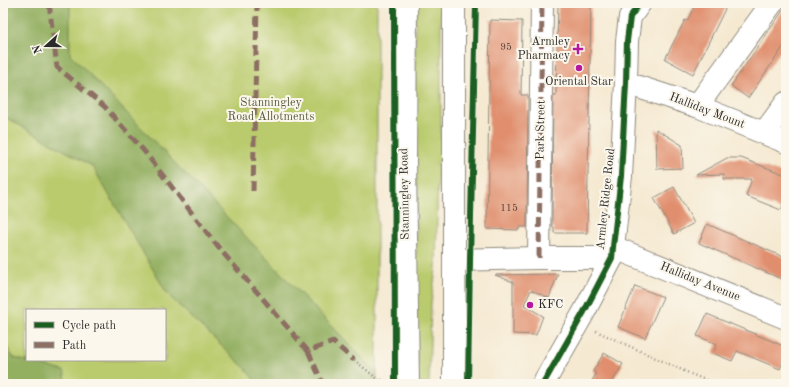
<svg xmlns="http://www.w3.org/2000/svg" width="789" height="387" font-family="'Old Standard TT',serif">
<rect width="100%" height="100%" fill="#fbf7ec"/>
<filter id="ink" filterUnits="userSpaceOnUse"><feTurbulence type="fractalNoise" baseFrequency=".025" numOctaves="2"/><feDisplacementMap in="SourceGraphic" scale="8" xChannelSelector="R" yChannelSelector="G"/><feConvolveMatrix kernelMatrix="1 2 1 2 8 2 1 2 1" color-interpolation-filters="sRGB"/></filter>
<filter id="wash" filterUnits="userSpaceOnUse"><feTurbulence type="fractalNoise" baseFrequency=".012" numOctaves="4" result="noise"/><feDisplacementMap in="SourceGraphic" scale="16" xChannelSelector="R" yChannelSelector="G"/><feGaussianBlur stdDeviation="0.9" result="paint"/><feColorMatrix in="noise" values="0 0 0 0 0 0 0 0 0 0 0 0 0 0 0 0 0 1.4 0 .05"/><feComposite in="paint" operator="in"/></filter>
<g filter="url(#wash)">
<rect width="100%" height="100%" fill="#f5e9d1"/>
<!-- green -->
<g fill="#bacb6d" stroke="#727b4c" fill-rule="evenodd">
<path d="M3,3h374v381h-374zM27,310h138v50h-138z"/>
<path d="M415,3h26v156l-3,2 -2,108 -5,34 -2,81h-12l-2,-337z"/>
</g>
<!-- forest -->
<g fill="#93af60" stroke="#5f6d46">
<path d="M3,3h67v51l307,319v11h-120l-11,-15 -78,-74 -76,-129 -89,-50z"/>
<path d="M3,341l11,17 50,13 3,13h-64z"/>
</g>
<g id="blocks">
<!-- building -->
<g fill="#e08e6d">
<path d="M558,3h33l-4,230h-33v-6h-2l1,-132h3z"/>
<path d="M696,3h32l-35,71 -28,-15 20,-39 2,1z"/>
<path d="M786,6v37l-38,55 -17,-12z"/>
<path d="M490,20l32,1 -1,74h7l-1,132h-8v3l-32,-1z"/>
<path d="M656,129l26,16 1,23 -26,1z"/>
<path d="M727,158h14l45,17v24l-5,11 -35,-14 6,-17h-28v-5l-28,1z"/>
<path d="M674,187l20,36 -20,11 -20,-36z"/>
<path d="M707,224l79,34v23l-87,-38z"/>
<path d="M558,274l-9,24 -18,-8 -7,15 19,11 -7,19 -23,-1v-52l-18,-7z"/>
<path d="M635,286l28,11 -18,41 -27,-11z"/>
<path d="M707,314l79,33v7l-6,15 -43,-18 -5,10 -19,-8 4,-9 -20,-8z"/>
<path d="M604,353l19,11 -12,20h-21l6,-10 -3,-3z"/>
</g>
</g>
</g>
<g filter="url(#ink)">
<use href="#blocks" fill-opacity="0" stroke="#908a7e" stroke-width="1"/>
<g fill="none" stroke-linecap="round" stroke-linejoin="round">
<!-- minor casing -->
<g stroke="#908a7e" stroke-width="24">
<g id="minor">
<path d="M626,83l71,23 89,36"/>
<path d="M697,106l75,-103"/>
<path d="M764,133l22,-30"/>
<path d="M613,247l173,71"/>
<path d="M539,258l3,-255"/>
<path d="M454,260l85,-2h73"/>
<path d="M543,384l41,-72 28,-54 1,-11 8,-71 5,-93 1,-42 3,-24 10,-14"/>
</g>
</g>
<!-- major casing -->
<g stroke="#908a7e" stroke-width="24">
<g id="major">
<path d="M406,3l-1,158 3,223"/>
<path d="M454,3v381"/>
</g>
</g>
<!-- path -->
<g stroke="#908a7e" stroke-width="2.5" stroke-dasharray="1 3" stroke-linecap="butt">
<path d="M596,331l95,43 25,10"/>
<path d="M354,360l26,21"/>
</g>
<!-- minor -->
<use href="#minor" stroke="#fff" stroke-width="22"/>
<!-- major -->
<use href="#major" stroke="#fff" stroke-width="22"/>
<!-- quiet -->
<g stroke="#8d6e63" stroke-width="5" stroke-dasharray="10 5" stroke-linecap="butt">
<path d="M49,3l8,64 48,40 39,44 74,96 90,104 25,-9 21,18"/>
<path d="M253,191l4,-188"/>
<path d="M539,258l3,-255"/>
<path d="M308,351l15,33"/>
<path d="M380,381l6,3"/>
</g>
<!-- cycleway casing -->
<g stroke="#fbf7ec" stroke-width="8">
<g id="cycleway">
<path d="M394,3l1,381"/>
<path d="M468,384l2,-124 6,-257"/>
<path d="M543,384l41,-72 28,-54 1,-11 8,-71 5,-93 1,-42 3,-24 10,-14"/>
</g>
</g>
<!-- cycleway -->
<use href="#cycleway" stroke="#1b5e20" stroke-width="6"/>
</g>
</g>
<!-- markers -->
<g fill="#b5179e" stroke="#fbf7ec" stroke-width="1.5">
<path d="M576 43h4v4h4v4h-4v4h-4v-4h-4v-4h4z"/>
<circle cx="579" cy="68" r="4"/>
<circle cx="530" cy="305" r="4"/>
</g>
<g text-anchor="middle" dominant-baseline="central" stroke-width="4" stroke-linejoin="round" paint-order="stroke">
<!-- number labels -->
<g font-size="10" fill="#58443c">
<text x="506" y="47">95</text>
<text x="509" y="208">115</text>
</g>
<!-- poi labels -->
<g font-size="12" fill="#2b2b2b" stroke="#fbf7ec" text-anchor="end">
<text x="570" y="42">Armley<tspan x="570" dy="14">Pharmacy</tspan></text>
<text x="579" y="82" text-anchor="middle">Oriental Star</text>
<text x="538" y="305" text-anchor="start">KFC</text>
</g>
<!-- park labels -->
<g font-size="12" fill="#565b3f" stroke="#fbf7ec">
<text x="271" y="103">Stanningley<tspan x="271" dy="14">Road Allotments</tspan></text>
</g>
<!-- street labels -->
<g font-size="12" fill="#2b2b2b" stroke="#fbf7ec">
<text transform="translate(707 111) rotate(21)">Halliday Mount</text>
<text transform="translate(541 130) rotate(-89)">Park Street</text>
<text transform="translate(405 194) rotate(-91)">Stanningley Road</text>
<text transform="translate(606 199) rotate(-84)">Armley Ridge Road</text>
<text transform="translate(700 282) rotate(22)">Halliday Avenue</text>
</g>
</g>
<!-- margin -->
<rect width="789" height="387" fill="none" stroke="#fbf7ec" stroke-width="16"/>
<!-- legend -->
<rect x="26" y="309" width="140" height="52" fill="#fbf7ec" stroke="#a8a59f"/>
<rect x="34" y="322" width="20" height="6" fill="#1b5e20" stroke="#a8a59f"/>
<text x="62" y="329" font-size="12" fill="#2b2b2b">Cycle path</text>
<rect x="34" y="342" width="20" height="6" fill="#8d6e63" stroke="#a8a59f"/>
<text x="62" y="349" font-size="12" fill="#2b2b2b">Path</text>
<!-- north arrow -->
<g transform="translate(46 46) rotate(249)" stroke="#fbf7ec" stroke-width="3" paint-order="stroke">
<path d="M0-3L7 15L0 10L-7 15Z" fill="#2b2b2b"/>
<text y="-6" font-size="11" font-weight="bold" text-anchor="middle" fill="#2b2b2b">N</text>
</g>
</svg>
